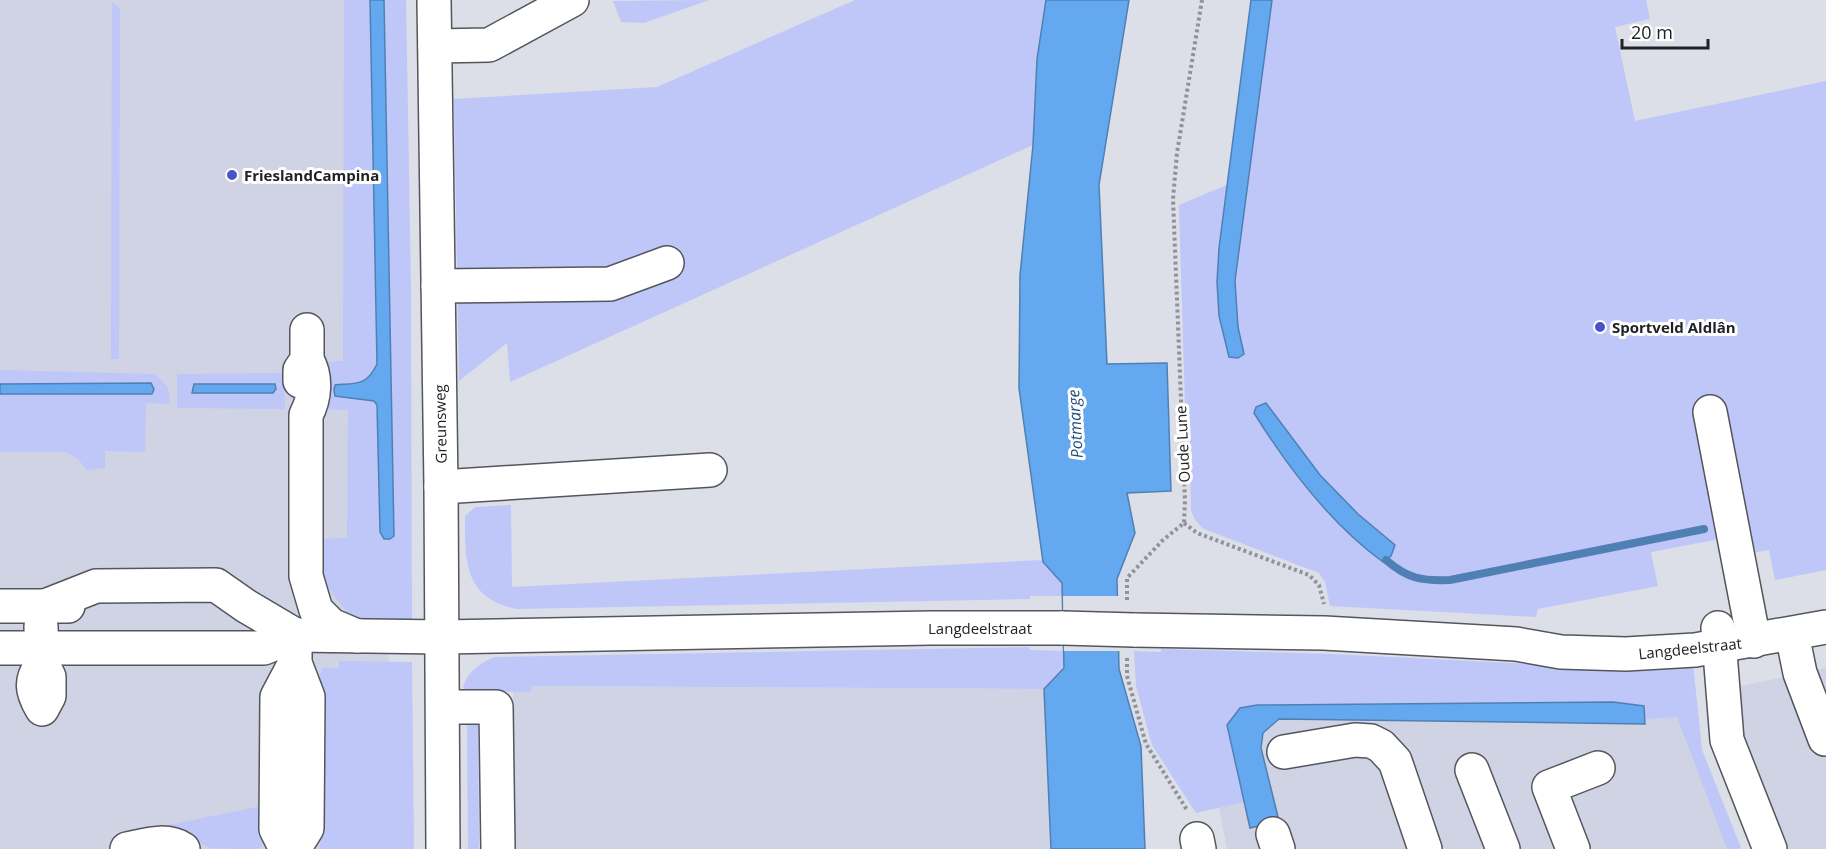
<svg xmlns="http://www.w3.org/2000/svg" width="1826" height="849" font-family="'Open Sans',sans-serif">
<rect width="100%" height="100%" fill="#dcdee8"/>
<!-- built -->
<g fill="#cfd3e3">
<path d="M0,0h370l-16,398 34,141 1,167 21,143h-410z"/>
<path d="M1826,668v181h-42l-43,-109 -5,-53z"/>
<path d="M513,686l531,3 7,160h-536z"/>
<path d="M1197,692l501,23 4,35 39,99h-514z"/>
</g>
<!-- green -->
<g fill="#bec7f8">
<path d="M344,0h26l7,364c-10,21 -20,19 -42,21l1,11 38,5 3,4 7,134h6l4,-4 -10,-535h22l5,287 1,335 -49,-1 -8,-2 -7,-6 -27,-34 -2,-40 28,-1 1,-128 -28,-1 1,-47 22,-1z"/>
<path d="M709,0l-65,23 -23,-1 -8,-21z"/>
<path d="M855,0h191l-9,59 -4,86 -523,237 -3,-39 -48,38 -5,-282 203,-12z"/>
<path d="M1272,0h374l4,19 -35,8 20,94 191,-40v489l-51,10 -6,-30 -18,3 -4,-19 -96,18 7,34 -120,23 -2,8 -206,-11 -5,-24 -6,-9 -115,-44c-7,-6 -11,-11 -13,-20l-2,-104h-4l-6,-200 69,-29z"/>
<path d="M112,2l8,7 -1,350h-8z"/>
<path d="M0,370l155,4 13,13 2,17 -24,-1 -1,49 -40,-1v17l-18,2 -9,-11 -12,-7h-66v-58h151l3,-2 -1,-6 -2,-3 -151,1z"/>
<path d="M284,373l1,36 -108,-1v-34z"/>
<path d="M511,505l1,82 530,-27 20,23 1,13h-33v3l-513,10c-53,-11 -52,-47 -52,-93l10,-9z"/>
<path d="M1029,647l1,3 34,1v17l-20,21 -512,-3 -1,6 -65,-1 -3,-4c5,-16 17,-24 32,-30z"/>
<path d="M1161,649l171,5 241,12 120,-2 9,86 39,98 -14,1 -50,-132 -32,2v-3l-32,-14 -356,3 -30,20 18,77 -49,11 -44,-68 -16,-59 -2,-35 27,1z"/>
<path d="M339,661l73,1 2,187h-94l-2,-57 1,-115 4,-9h16z"/>
<path d="M472,721h6l1,128h-11l-1,-125z"/>
<path d="M267,805c0,15 4,34 -9,44 -12,0 -39,0 -48,-1 -23,-11 -22,-24 -52,-21z"/>
</g>
<!-- water -->
<g fill="#64a8f0" stroke="#5080b3" stroke-width="1.5">
<path d="M370,0h14l10,536 -4,3h-6l-4,-7 -3,-127 -3,-4 -39,-5 -1,-6 1,-5c21,-2 32,1 42,-21z"/>
<path d="M1046,0h83l-30,185 8,179 60,-1 4,128 -44,2 8,40 -18,46 2,90 22,77 4,103h-94l-7,-160 20,-21 -2,-85 -19,-21 -24,-174 1,-113 13,-130 4,-86z"/>
<path d="M1251,0h21l-37,281 3,46 6,27 -6,4 -9,-1 -10,-41 -2,-34 2,-34z"/>
<path d="M151,383l3,6 -2,5h-152v-10z"/>
<path d="M194,384h81l1,5 -3,4h-81z"/>
<path d="M1266,403l54,72 38,39 37,31 -4,11 -8,6c-51,-37 -96,-96 -129,-149l2,-6z"/>
<path d="M1613,702l31,4 1,18 -366,-5 -16,14 -2,15 18,73 -29,7 -23,-103 13,-17 17,-3z"/>
</g>
<!-- pier -->
<path fill="#dcdee8" d="M1063,596h57l1,55h-57z"/>
<g fill="none" stroke-linecap="round" stroke-linejoin="round">
<!-- stream -->
<path stroke="#5080b3" stroke-width="8" d="M1386,560c22,19 36,21 64,20l254,-51"/>
<!-- minor casing -->
<g stroke="#54565d" stroke-width="36">
<g id="minor">
<path d="M434,0l7,487 2,362"/>
<path d="M435,46l54,-1 83,-45"/>
<path d="M438,286l172,-2 57,-21"/>
<path d="M307,360c10,17 8,38 -1,55v161l10,34 15,15 26,11"/>
<path d="M300,381v-11l7,-10v-30"/>
<path d="M1710,412l44,229"/>
<path d="M441,487l269,-17"/>
<path d="M0,606h68"/>
<path d="M45,606l51,-20 120,-1 30,21 49,29"/>
<path d="M41,626l1,37 7,14v19l-7,13c-11,-19 -12,-28 0,-46"/>
<path d="M1718,628l9,112 43,109"/>
<path d="M1134,630l190,3 192,11 45,8 65,2 69,-4 131,-23"/>
<path d="M1792,634l8,39 25,66"/>
<path d="M0,648h264l31,-13 148,2 488,-9h132"/>
<path d="M443,707h53l2,142"/>
<path d="M1284,752l71,-12 16,1 10,5 14,15 30,88"/>
<path d="M1472,770l31,79"/>
<path d="M1273,834l5,15"/>
<path d="M1197,839l2,10"/>
<path d="M127,849c19,-4 39,-11 56,0"/>
<path d="M286,849l-10,-20 1,-132 18,-34"/>
<path d="M294,849l13,-21 1,-131 -13,-34v-28"/>
<path d="M1573,849l-24,-62 49,-19"/>
</g>
</g>
<!-- path -->
<g stroke="#919299" stroke-width="4" stroke-dasharray="3 3" stroke-linecap="butt">
<path d="M1184,523l13,10 112,42 10,10 5,19"/>
<path d="M1127,600v-22l36,-38 21,-17 1,-22 -12,-302 4,-46 25,-153"/>
<path d="M1127,658v18l19,68 41,66"/>
</g>
<!-- minor -->
<use href="#minor" stroke="#fff" stroke-width="33"/>
<!-- minor-bridge casing -->
<g stroke="#54565d" stroke-width="36" stroke-linecap="butt">
<path id="minor-bridge" d="M1063,628l71,2"/>
</g>
<!-- minor-bridge -->
<use href="#minor-bridge" stroke="#fff" stroke-width="33"/>
</g>
<!-- markers -->
<g fill="#4953c8" stroke="#fff" stroke-width="2">
<circle cx="232" cy="175" r="6"/>
<circle cx="1600" cy="327" r="6"/>
</g>
<g text-anchor="middle" dominant-baseline="central" stroke-width="6" stroke-linejoin="round" paint-order="stroke">
<!-- poi labels -->
<g font-size="15" font-weight="bold" fill="#212225" stroke="#fff" text-anchor="start">
<text x="244" y="175">FrieslandCampina</text>
<text x="1612" y="327">Sportveld Aldlân</text>
</g>
<!-- street labels -->
<g font-size="15" fill="#212225" stroke="#fff">
<text transform="translate(440 424) rotate(-91)">Greunsweg</text>
<text transform="translate(1182 444) rotate(-93)">Oude Lune</text>
<text x="980" y="628">Langdeelstraat</text>
<text transform="translate(1690 648) rotate(-6)">Langdeelstraat</text>
</g>
<!-- water labels -->
<g font-size="16" font-style="italic" fill="#1c4b7a" stroke="#fff">
<text transform="translate(1075 424) rotate(-93)">Potmarge</text>
</g>
</g>
<!-- scale -->
<path d="M1622 39v9h86v-9" fill="none" stroke="#212225" stroke-width="3"/>
<text x="1631" y="39" font-size="18" fill="#212225" stroke="#ffffff" stroke-width="4.5" paint-order="stroke">20 m</text>
</svg>
